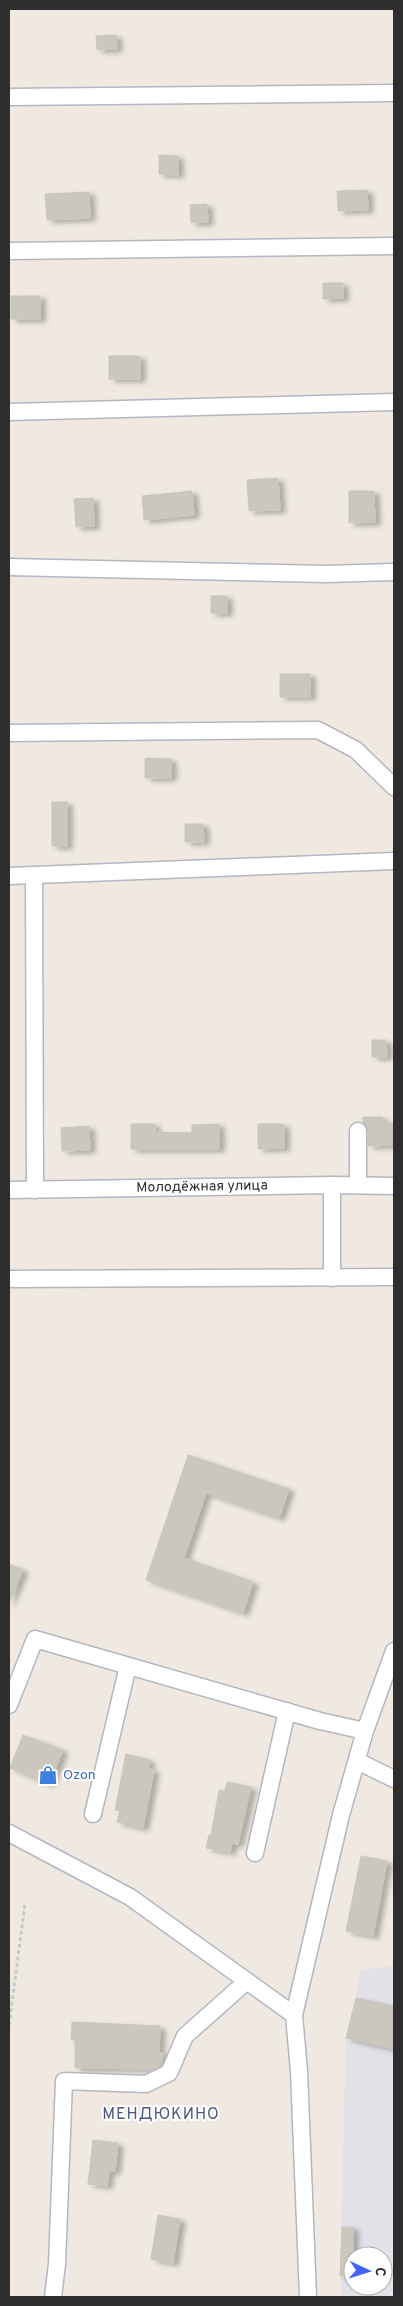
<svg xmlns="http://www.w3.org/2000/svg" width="403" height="2306" font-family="Overpass,sans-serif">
<defs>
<filter id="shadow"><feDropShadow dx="5.5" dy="3" stdDeviation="2.5" flood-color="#0004"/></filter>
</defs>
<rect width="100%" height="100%" fill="#efe9e1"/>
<!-- industrial -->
<path fill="#e3e1e8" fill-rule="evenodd" d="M394,1966v331h-51l-2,-2 -1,-19 6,-238 15,-68zM353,2256h30v30h-30z"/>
<!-- building -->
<g fill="#cbc7bf" stroke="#cbc5ba" filter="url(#shadow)">
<path d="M116,35l1,14 -20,1 -1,-14z"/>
<path d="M159,155l19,1v19l-19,-1z"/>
<path d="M367,190l1,20 -30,1 -1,-20z"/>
<path d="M89,192l1,26 -43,2 -2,-26z"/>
<path d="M207,204l1,18 -17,1 -1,-18z"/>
<path d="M323,283h20v15l-20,1z"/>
<rect x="11" y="296" width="29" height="23"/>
<rect x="109" y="356" width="31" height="23"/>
<path d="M278,478l2,32 -31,1 -2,-31z"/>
<path d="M192,491l2,24 -50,5 -2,-24z"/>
<path d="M349,491h25l1,31 -26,1z"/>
<path d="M93,498l1,28 -18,1 -2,-28z"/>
<rect x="211" y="596" width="16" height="17"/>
<rect x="280" y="674" width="30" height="23"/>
<path d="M145,758l26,1v19h-26z"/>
<rect x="52" y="802" width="15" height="44"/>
<path d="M185,824h18l1,18h-19z"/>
<path d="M372,1040h14l1,17h-15z"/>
<path d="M363,1117h20v6h11v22l-26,1v-15l-5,-9z"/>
<path d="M131,1124h24v8l37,1v-8l27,-1v25h-88z"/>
<path d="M258,1124h26v24l-26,1z"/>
<path d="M89,1126l1,24 -28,1 -1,-23z"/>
<path d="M188,1455l101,34 -10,29 -73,-25 -22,65 69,24 -10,31 -97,-33z"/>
<path d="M9,1564l14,6 -14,33z"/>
<path d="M23,1735l40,15 -14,34 -39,-16z"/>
<path d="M126,1754l24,6 -2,9 6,1 -11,58 -26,-6 3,-11 -5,-1z"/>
<path d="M227,1782l24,5 -13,57 -6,-1 -2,9 -24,-4 3,-13 2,1 8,-46 6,1z"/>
<path d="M361,1856l26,5 -14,75 -27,-5z"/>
<path d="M356,1998l38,8v43l-48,-11z"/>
<path d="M72,2022l88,4 -1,27h4l-2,13 -7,3 -79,-1v-28h-4z"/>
<path d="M93,2140l25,3 -3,28h-6l-2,15 -19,-2z"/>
<path d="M158,2215l22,4 -7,44 -22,-4z"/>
<path d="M342,2227h11v49h-13z"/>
</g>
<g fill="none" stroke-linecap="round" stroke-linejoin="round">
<!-- minor casing -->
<g stroke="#b4b7c1" stroke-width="19">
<g id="minor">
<path d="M9,97l385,-4"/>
<path d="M9,251l385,-5"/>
<path d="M9,412l385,-10"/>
<path d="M9,567l317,7 68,-2"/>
<path d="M9,733l309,-3 38,20 38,37"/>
<path d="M34,875l1,315"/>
<path d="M9,876l385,-15"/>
<path d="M332,1185v93"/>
<path d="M358,1185v-54"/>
<path d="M9,1190l323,-5 62,1"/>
<path d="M9,1279l385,-2"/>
<path d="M9,1705l26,-66 285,82 45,10"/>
<path d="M357,1761l37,18"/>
<path d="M93,1814l35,-148"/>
<path d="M9,1833l121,64 164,118"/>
<path d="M255,1853l32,-142"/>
<path d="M53,2297l4,-33 7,-183 82,3 23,-11 16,-37 62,-55"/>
<path d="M308,2297l-9,-226 -5,-56 47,-200 24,-84 29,-80"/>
</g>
</g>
<!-- path -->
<path stroke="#c9c9c9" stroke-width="3" stroke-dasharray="4 2.5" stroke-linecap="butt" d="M9,2025l16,-121"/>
<!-- minor -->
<use href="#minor" stroke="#fff" stroke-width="16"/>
</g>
<!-- icons -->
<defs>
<g id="shop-bare" transform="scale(1.5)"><path d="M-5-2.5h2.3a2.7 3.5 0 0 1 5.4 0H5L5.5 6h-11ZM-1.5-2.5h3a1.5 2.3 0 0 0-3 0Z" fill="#3f7fe0" stroke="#fff" stroke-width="2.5" paint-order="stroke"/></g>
</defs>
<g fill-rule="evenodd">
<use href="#shop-bare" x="48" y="1775"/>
</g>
<g text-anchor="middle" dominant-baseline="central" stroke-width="4" stroke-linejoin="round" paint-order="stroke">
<!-- street labels -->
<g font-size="14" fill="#2e2e2e" stroke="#fff">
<text transform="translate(202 1187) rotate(-1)">Молодёжная улица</text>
</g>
<!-- shop labels -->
<g font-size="14" fill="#366cbe" stroke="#fff" text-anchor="start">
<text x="63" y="1775">Ozon</text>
</g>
<!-- quarter labels -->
<g font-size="16" letter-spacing="1" fill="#4d5680" stroke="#fff">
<text x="161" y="2115">МЕНДЮКИНО</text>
</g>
</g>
<!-- border -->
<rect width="403" height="2306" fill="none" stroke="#2e2e2e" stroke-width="20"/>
<!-- north arrow -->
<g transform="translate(368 2271) rotate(94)"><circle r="24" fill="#ffffff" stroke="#ababab"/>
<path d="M0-4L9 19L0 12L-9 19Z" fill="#4264fb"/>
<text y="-8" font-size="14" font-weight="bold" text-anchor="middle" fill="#2e2e2e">С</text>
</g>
</svg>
